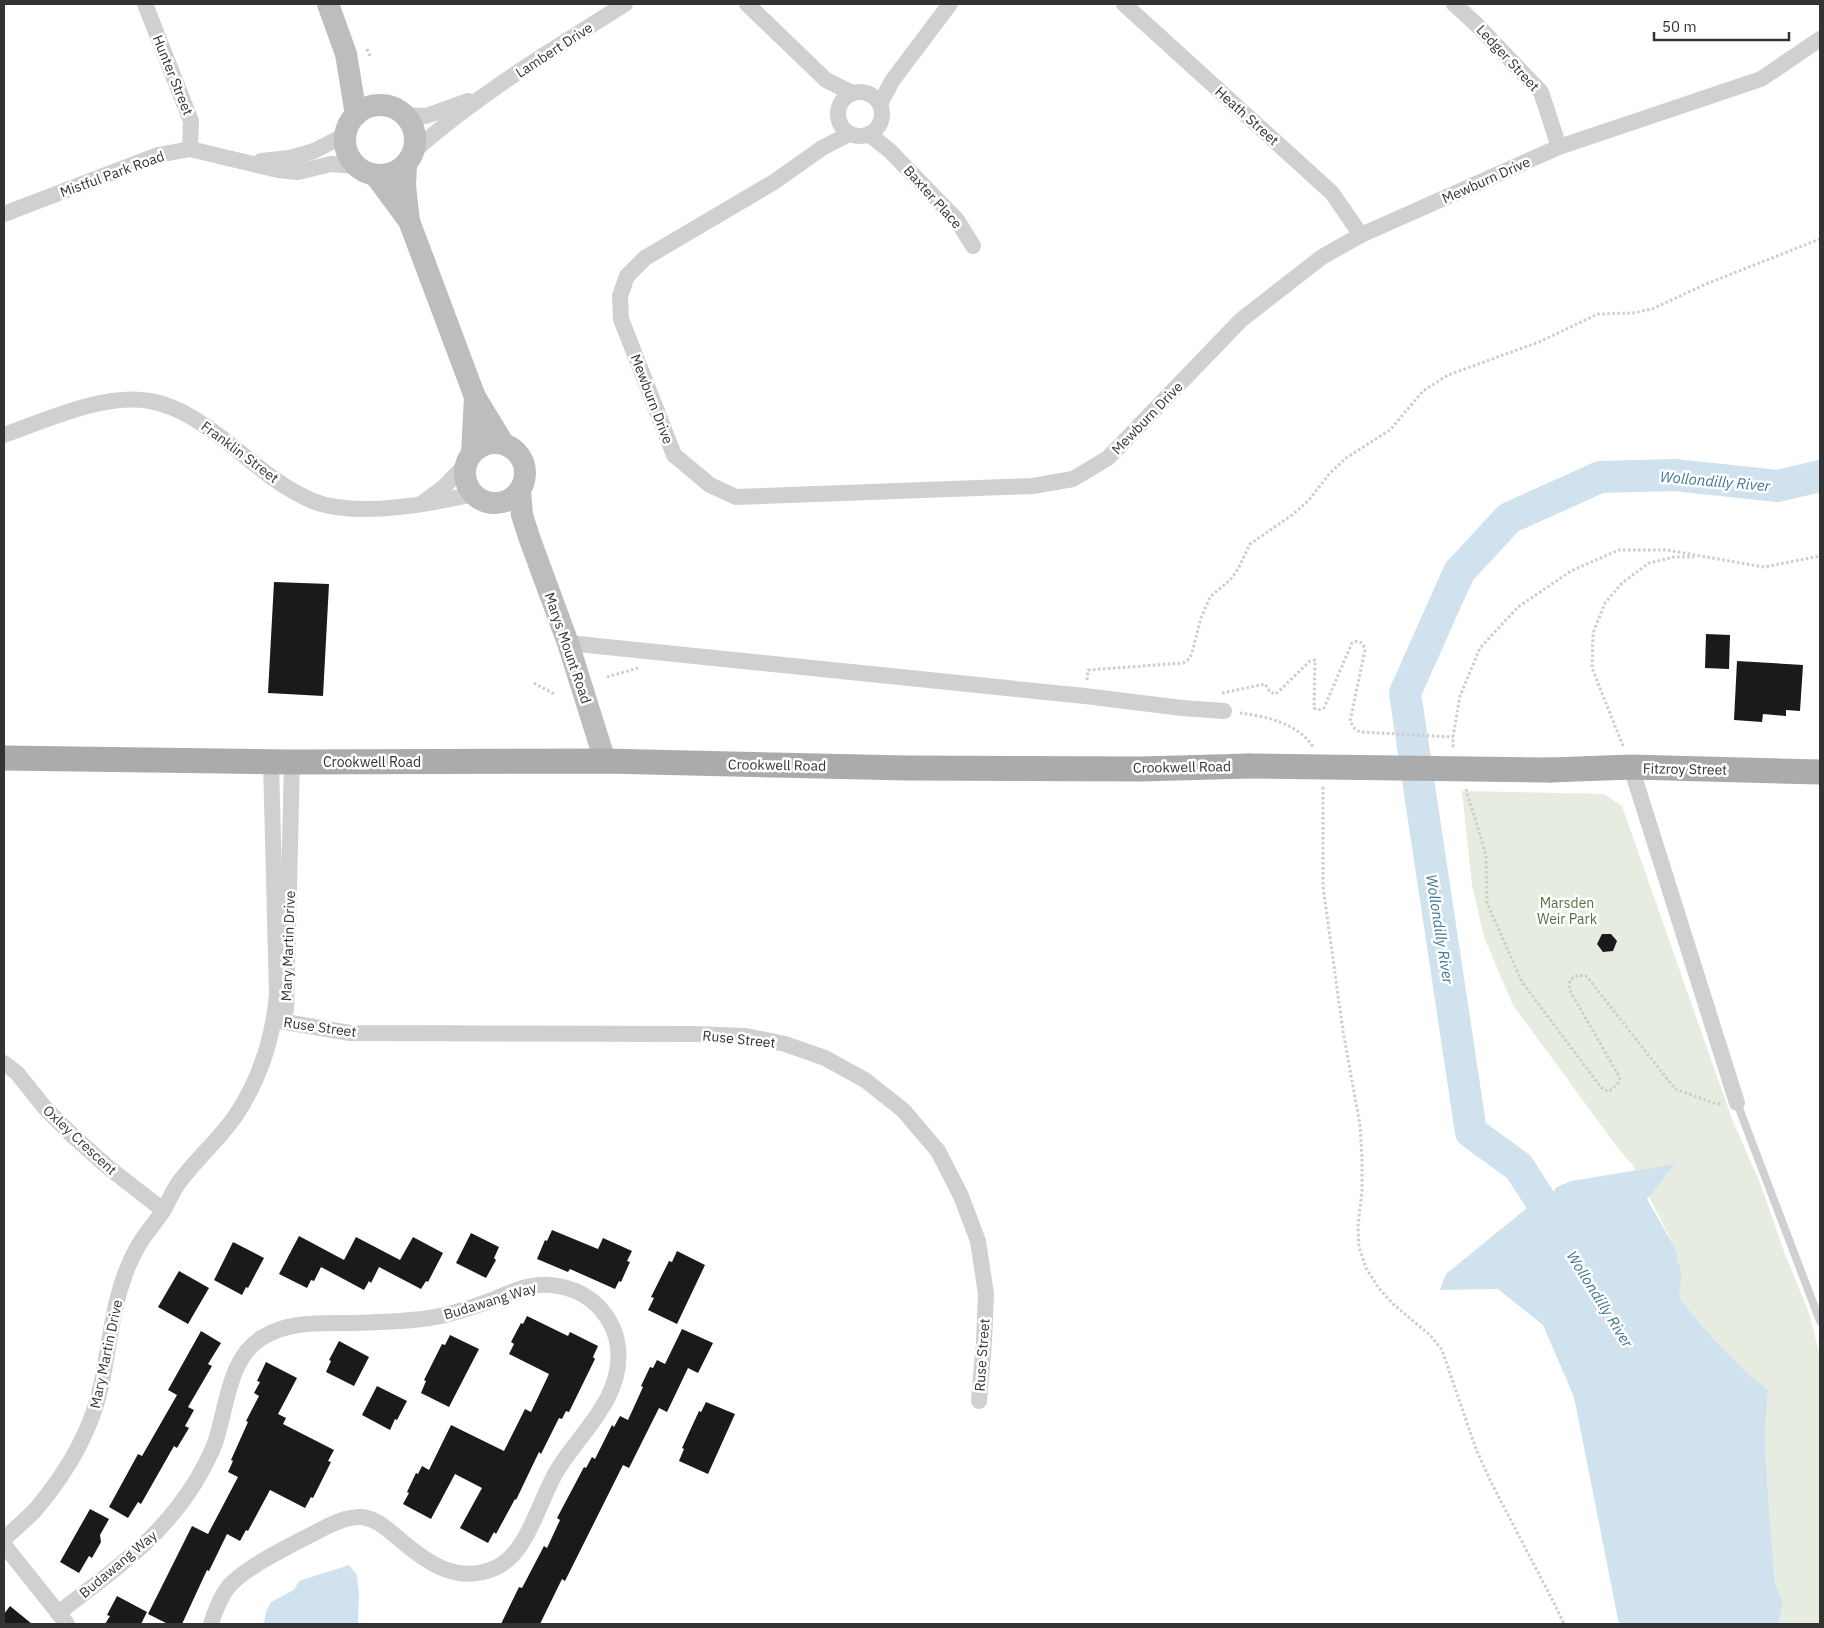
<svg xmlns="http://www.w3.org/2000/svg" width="1824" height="1628" font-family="'IBM Plex Sans',sans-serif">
<rect width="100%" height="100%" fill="#fff"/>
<!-- green -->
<path fill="#e6ecdf" d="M1462,791l142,3 18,12 110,313 28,64 25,71 24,59 11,43v268h-42l5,-22 -8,-20 -7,-87 -3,-59 3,-46c-34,-27 -63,-59 -89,-93l3,-22 -7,-27 -42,-83 -13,-14 -107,-146 -29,-68 -12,-52z"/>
<!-- water -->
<g fill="#cfe2ee">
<path d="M1675,1164l-28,35 28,49 7,27 -3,22c26,34 55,66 89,93l-3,46 3,59 7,87 8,20 -5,22h-159l-45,-227 -31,-72 -45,-36 -58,1 6,-16 81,-66 16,-3 14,-18 14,-6z"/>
<path d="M349,1565l8,10 2,19 -1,30h-94l2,-12 5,-10 23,-12 5,-9z"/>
</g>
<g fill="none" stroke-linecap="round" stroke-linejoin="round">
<!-- river -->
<path stroke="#cfe2ee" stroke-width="32" d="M1567,1242l-48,-75 -48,-35 -66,-439 54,-121 50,-54 91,-41 74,-2 104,11 42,-10"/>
</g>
<!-- building -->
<g fill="#1a1a1a">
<path d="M274,582l55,2 -6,112 -55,-3z"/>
<path d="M1706,634l24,1 -1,34 -24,-1z"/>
<path d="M1737,661l66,4 -3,46 -14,-1v6l-23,-2 -1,8 -28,-2z"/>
<path d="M1602,934h9l6,7 -4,10 -10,1 -6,-8z"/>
<path d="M552,1230l46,19 5,-11 29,13 -5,10 3,1 -9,20 -2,-1 -4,8 -45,-20 -2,3 -31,-13 8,-19 2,1z"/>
<path d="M471,1233l28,14 -5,11 2,2 -10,18 -30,-15z"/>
<path d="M299,1236l45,24 12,-23 44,23 13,-23 30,16 -15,29 -2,-1 -5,8 -42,-22 -8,16 -2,-2 -5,9 -43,-23 -7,14 -3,-1 -4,8 -28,-14z"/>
<path d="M233,1242l31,16 -16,30 -2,-1 -4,8 -28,-15z"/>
<path d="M677,1251l28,14 -28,59 -29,-14 6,-12 -3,-1 18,-36 3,1z"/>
<path d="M179,1271l30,17 -21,36 -30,-17z"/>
<path d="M527,1316l41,20 2,-4 28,14 -5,11 2,2 -26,53 -3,-1 -4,8 -3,-1 -18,36 -2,-2 -23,48 -1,-1 -19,35 -2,-2 -6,11 -28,-15 22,-40 -27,-14 -24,45 -28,-15 6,-11 -2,-1 9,-19 2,1 4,-8 7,4 22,-45 53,26 21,-42 6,3 18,-38 -40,-20 5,-10 -3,-2 10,-19 2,1z"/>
<path d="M682,1329l31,14 -15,30 -10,-5 -21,44 -8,-4 -30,60 -6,-3 -58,116 -3,-2 -22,45h-39l18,-37 3,1 22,-42 3,2 13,-28 -3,-2 27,-51 2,1 6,-11 3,2 17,-34 2,2 6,-11 8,4 15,-33 -2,-1 9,-19 3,1 4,-8 8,4z"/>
<path d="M201,1331l20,12 -13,21 4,2 -24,41 6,3 -9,16 4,2 -12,20 -3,-2 -33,58 -3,-2 -10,16 -19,-11 29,-53 4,2 35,-61 -9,-5z"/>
<path d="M450,1335l29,14 -30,58 -28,-14 5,-12 -2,-1 18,-36 3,1z"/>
<path d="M339,1341l30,16 -15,29 -28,-14 5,-11 -2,-1z"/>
<path d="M266,1362l31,16 -19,36 8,4 -3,6 51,26 -6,11 3,1 -18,36 -2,-1 -6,11 -35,-18 -22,41 -2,-1 -6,11 -13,-7 -18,37 -2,-1 -25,54h-14l-20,-10 44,-88 16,8 30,-57 -10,-5 5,-11 -2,-1 17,-38 -2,-1 13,-25 -5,-3 6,-11 -3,-1z"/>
<path d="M377,1386l30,15 -10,19 -2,-1 -5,11 -28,-15z"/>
<path d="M706,1402l29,12 -27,60 -29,-13 5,-12 -2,-1 17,-37 2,1z"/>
<path d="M90,1509l19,10 -9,16 1,7 -9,16 -3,-2 -10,17 -19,-11z"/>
<path d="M117,1596l30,16 -6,12h-36l5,-8 -3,-1z"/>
<path d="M10,1606l22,18h-28v-10z"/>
</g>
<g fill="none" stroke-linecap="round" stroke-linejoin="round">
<!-- path -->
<g stroke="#cdcdcd" stroke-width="3" stroke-dasharray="2.5 2.5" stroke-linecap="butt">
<path d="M367,49l3,7"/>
<path d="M607,677l31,-9"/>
<path d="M1087,680l1,-10 95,-7 6,-4 3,-6 9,-35 9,-21 21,-18 7,-10 12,-25 42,-29 16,-14 22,-28 16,-15 44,-28 33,-39 25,-16 91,-33 59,-28 35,-1 19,-4 54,-25 114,-45"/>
<path d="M534,683l22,12"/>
<path d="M1222,693l43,-9 5,8 6,2 34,-33 5,-1 -1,48 4,2 6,-2 28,-65 6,-2 5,3 2,6 -15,71 5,8 5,3 93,5"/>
<path d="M1240,713c26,3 59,11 73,34"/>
<path d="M1623,746l-31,-78 1,-35 12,-30 17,-20 27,-20 25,-6h20"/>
<path d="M1453,747v-10l7,-41 20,-48 38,-41 53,-36 48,-21h47l98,17 56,-11"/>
<path d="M1323,787v100l20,144 17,94 2,33v34l-4,34 1,21 7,21 12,19 15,17 37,31 12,15 34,99 16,35 63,121 9,19"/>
<path d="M1466,789l20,66 1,48 35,79 78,104 4,4 6,1 8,-8 2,-5 -51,-89 1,-9 8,-5 8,1 2,2 87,111 42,15h4"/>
</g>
<!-- lane -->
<path stroke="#d0d0d0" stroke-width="8" d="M1737,1103l83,218"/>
<!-- street -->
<g stroke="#d0d0d0" stroke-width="16">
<path d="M145,4l46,117 -1,28"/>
<path d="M747,4l79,76 26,13"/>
<path d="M1124,4l208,189 29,42"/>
<path d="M1454,4l22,20 65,68 18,55"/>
<circle cx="860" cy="114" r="22"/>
<path d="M880,104l12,-23 58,-77"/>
<path d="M405,115l21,1 42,-15"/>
<path d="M849,134l-27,14 -48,34 -129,76 -18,18 -7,20 1,23 53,136 36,30 26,12 297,-11 40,-7 35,-21 133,-138 81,-63 39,-22 198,-88 202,-68 59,-40"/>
<path d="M869,134l21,17 67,69 16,26"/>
<path d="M414,151c64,-57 138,-101 211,-147"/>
<path d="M261,161l29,-3 24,-7 31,-16"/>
<path d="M4,214l154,-59 32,-6 88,21 20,2 33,-8 25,2"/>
<path d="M4,435c43,-15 99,-42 146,-34 33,6 59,27 85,47 24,20 49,41 78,53 42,17 117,3 161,-7"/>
<path d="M424,502l20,-15 23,-24"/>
<path d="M568,643l517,53 97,12 42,3"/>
<path d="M1631,767l106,336"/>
<path d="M286,1010l6,-248"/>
<path d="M274,1020l76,13 344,1 52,2 39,8 40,14 40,22 38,30 35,41 23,45 17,45 8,53 -2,48 -5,59"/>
<path d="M4,1063l13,10 28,35 28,28 36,32 54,42"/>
<path d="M4,1539c11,-10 23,-20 33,-31 30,-36 54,-76 64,-122 10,-46 12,-96 36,-138 7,-13 18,-25 26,-37 6,-10 10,-21 17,-30 18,-24 42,-44 58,-69 23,-36 35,-75 39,-117l-6,-233"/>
<path d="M4,1545l63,79"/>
<path d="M58,1613c53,-41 102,-73 138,-132 7,-12 14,-24 19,-38 12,-34 13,-86 48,-106 27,-16 58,-14 88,-14 26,-1 52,-1 78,-5 21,-3 42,-10 63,-18 13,-5 26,-12 40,-14 23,-4 49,3 66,20 11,12 19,26 20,43 5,48 -36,82 -60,120 -19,30 -29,84 -63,99 -38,17 -69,-6 -97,-30 -11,-9 -21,-19 -36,-21 -12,-1 -23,4 -34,9 -28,15 -79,38 -99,60 -9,11 -14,25 -18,38"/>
</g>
<!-- secondary -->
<g stroke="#bdbdbd" stroke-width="22">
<path d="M328,4l18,50 10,61"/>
<circle cx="380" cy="140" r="35"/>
<path d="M406,165l-1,21 4,35 66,176 28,46"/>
<path d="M375,175l34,46"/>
<circle cx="495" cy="473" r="30"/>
<path d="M472,453l3,-56"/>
<path d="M520,490l2,25 7,22 39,106 37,118"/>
</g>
<!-- primary -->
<g stroke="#ababab" stroke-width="25">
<path d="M4,758l288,4 313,-1 302,7 234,1 108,-3"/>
<path d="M1550,770l81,-3 189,5"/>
</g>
<!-- primary-bridge -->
<path stroke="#ababab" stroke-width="25" d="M1249,766l301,4"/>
</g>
<g text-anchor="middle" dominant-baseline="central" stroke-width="5" stroke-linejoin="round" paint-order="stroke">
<!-- street labels -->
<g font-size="14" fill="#333" stroke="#fff">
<text transform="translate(554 50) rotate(-33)">Lambert Drive</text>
<text transform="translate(1508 58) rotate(47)">Ledger Street</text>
<text transform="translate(173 75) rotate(68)">Hunter Street</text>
<text transform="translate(1247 116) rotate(42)">Heath Street</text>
<text transform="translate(112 174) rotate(-20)">Mistful Park Road</text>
<text transform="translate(1486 180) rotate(-24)">Mewburn Drive</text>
<text transform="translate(933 197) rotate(48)">Baxter Place</text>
<text transform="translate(652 399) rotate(69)">Mewburn Drive</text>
<text transform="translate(1147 418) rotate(-46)">Mewburn Drive</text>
<text transform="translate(240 452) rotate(37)">Franklin Street</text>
<text transform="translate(568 648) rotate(71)">Marys Mount Road</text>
<text x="372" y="762">Crookwell Road</text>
<text transform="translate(777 765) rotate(1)">Crookwell Road</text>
<text transform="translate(1182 767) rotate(-1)">Crookwell Road</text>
<text transform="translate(1685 769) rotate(1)">Fitzroy Street</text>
<text transform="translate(288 946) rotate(-88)">Mary Martin Drive</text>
<text transform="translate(320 1027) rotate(8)">Ruse Street</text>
<text transform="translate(739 1039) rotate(6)">Ruse Street</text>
<text transform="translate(80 1140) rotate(43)">Oxley Crescent</text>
<text transform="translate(490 1301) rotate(-17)">Budawang Way</text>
<text transform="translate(106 1354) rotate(-78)">Mary Martin Drive</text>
<text transform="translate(982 1355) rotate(-86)">Ruse Street</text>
<text transform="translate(118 1564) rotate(-40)">Budawang Way</text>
</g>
<!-- park labels -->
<g font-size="14" fill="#56703f" stroke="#fff">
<text x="1567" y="903">Marsden<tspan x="1567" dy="16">Weir Park</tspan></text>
</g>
<!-- water labels -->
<g font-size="15" font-style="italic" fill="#3f7597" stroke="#fff">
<text transform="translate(1715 481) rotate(5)">Wollondilly River</text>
<text transform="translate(1440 929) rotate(81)">Wollondilly River</text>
<text transform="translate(1600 1299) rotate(58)">Wollondilly River</text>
</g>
</g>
<!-- border -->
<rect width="1824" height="1628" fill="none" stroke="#333333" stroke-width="10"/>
<!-- scale -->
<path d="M1654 32v8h135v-8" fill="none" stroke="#333333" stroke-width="2.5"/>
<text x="1662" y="32" font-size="15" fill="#333333" stroke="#ffffff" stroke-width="4" paint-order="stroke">50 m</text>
</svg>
